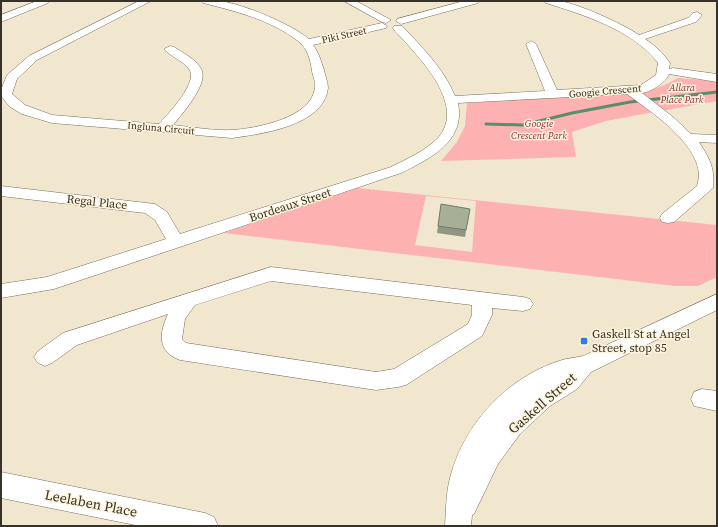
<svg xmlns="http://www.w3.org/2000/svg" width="718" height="527" font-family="'Source Serif 4',serif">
<rect width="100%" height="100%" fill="#f1e7cf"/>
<!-- green -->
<g fill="#feb1b1" fill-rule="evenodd">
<path d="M678,78l39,3v20l-56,10 -26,-18c17,-2 29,-7 43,-15z"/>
<path d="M631,94l23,18 -48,9 -34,11 4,25 -135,4 16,-19 8,-16 2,-23z"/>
<path d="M358,188l359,37v52l-19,9h-23l-451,-53zM426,196l50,5 -4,51 -57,-7z"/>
</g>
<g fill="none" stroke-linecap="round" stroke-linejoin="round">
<!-- stream -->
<path stroke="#578f6a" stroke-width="3" d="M486,124l37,1 49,-12 58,-11 87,-10"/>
<!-- minor casing -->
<g stroke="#786f5a" stroke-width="1">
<g id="minor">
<path d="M37,1h13l-2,2 -47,19v-7z"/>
<path d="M139,1h12l-114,59 -20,19 -5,15 13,11 27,10 107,9c9,-10 40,-42 30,-55 -7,-9 -18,-12 -25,-20l6,-3 4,1c9,6 24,13 28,24 5,15 -20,43 -29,54 19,2 41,6 60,5 25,-2 78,-12 82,-42 1,-6 -2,-11 -3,-17 -2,-12 -4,-22 -14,-30 -27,-21 -63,-30 -95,-38l-2,-2c6,0 13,-1 19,0 23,3 71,23 89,38l73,-16 5,3 -1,2 -73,17c6,8 8,16 11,25 1,6 4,12 4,18 -4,38 -67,46 -96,50l-180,-15 -30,-9 -12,-7 -9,-11v-6l6,-15 22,-19z"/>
<path d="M344,1h12l35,19 -5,3 -4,-1z"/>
<path d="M464,1h16l-2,2 -77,21 -5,-3 1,-2z"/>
<path d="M544,1c5,0 11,-1 16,0 21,4 61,22 79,34l49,-17 5,-5 4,-1 5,3 -6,7 -51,17c11,7 18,14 25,24l-1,6 4,-1 44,6v8l-48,-8c-3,9 -19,18 -27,19l31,24 18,17 26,1v8l-18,-1c11,17 16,26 14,46l-39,34 -6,1 -6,-1 -2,-4 2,-4 35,-28c1,-4 2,-8 2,-12 -2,-32 -49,-63 -72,-80l-169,9c8,39 -29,56 -57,70l-347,116 -53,9v-14l46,-7 119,-38 -11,-19 -10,-7 -144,-17v-10l154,18 12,8 13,22 211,-67c16,-8 34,-16 47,-29 30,-34 -22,-84 -44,-108l-1,-2 1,-2h8c20,21 42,43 53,70l90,-5 -19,-47 5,-3 5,3 21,46 84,-5 15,-10 2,-12c-25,-33 -74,-48 -112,-60z"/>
<path d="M271,267l252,30 7,2 3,5 -3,5 -7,2 -31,-3v7l-10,21 -76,49 -8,2 -22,3 -196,-30c-23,-8 -21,-27 -12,-46l-91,31 -25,18 -7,3 -7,-3 -4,-6 4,-6 25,-18zM271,281l201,24v10l-4,9 -74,45 -18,3 -190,-29 -4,-4 3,-20 10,-14z"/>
<path d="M717,294v16l-126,62 -14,17 -27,17 -30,28 -22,30 -24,50 -2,1 -1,11h-26c1,-18 1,-37 7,-55 15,-50 57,-94 107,-110 8,-3 16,-3 24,-5z"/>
<path d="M702,389l15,2v20l-23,-5 -3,-7 3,-7z"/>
<path d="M1,472l204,41 9,4 4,9h-78l-139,-28z"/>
</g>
</g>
<!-- minor -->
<use href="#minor" fill="#fff" fill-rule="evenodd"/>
</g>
<!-- wall -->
<path fill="#909682" d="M441,204l29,5 -5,28 -28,-4z"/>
<!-- building -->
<path fill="#a7af97" stroke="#757a6a" d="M441,204l29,5 -4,21 -28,-4z"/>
<!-- markers -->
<rect fill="#327ce9" stroke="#fef4dc" stroke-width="1.5" x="580" y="337" width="8" height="8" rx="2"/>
<g text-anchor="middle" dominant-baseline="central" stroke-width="3" stroke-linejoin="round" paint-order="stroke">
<!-- far-street labels -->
<g font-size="10" fill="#37332a" stroke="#fef4dc">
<text transform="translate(344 35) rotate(-13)">Piki Street</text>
<text transform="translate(605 91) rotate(-5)">Googie Crescent</text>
<text transform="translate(161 128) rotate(5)">Ingluna Circuit</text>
</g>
<!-- far-park labels -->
<g font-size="10" font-style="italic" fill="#942b36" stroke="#fef4dc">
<text x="682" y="87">Allara<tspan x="682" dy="12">Place Park</tspan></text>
<text x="539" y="123">Googie<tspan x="539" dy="12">Crescent Park</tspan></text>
</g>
<!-- street labels -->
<g font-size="12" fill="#37332a" stroke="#fef4dc">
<text transform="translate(97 202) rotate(6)">Regal Place</text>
<text transform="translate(290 205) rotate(-18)">Bordeaux Street</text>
</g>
<!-- poi labels -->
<g font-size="12" fill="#37332a" stroke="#fef4dc" text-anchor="start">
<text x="592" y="334">Gaskell St at Angel<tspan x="592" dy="14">Street, stop 85</tspan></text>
</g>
<!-- near-street labels -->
<g font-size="14" fill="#37332a" stroke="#fef4dc">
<text transform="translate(542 403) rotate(-41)">Gaskell Street</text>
<text transform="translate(91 503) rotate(11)">Leelaben Place</text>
</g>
</g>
<!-- border -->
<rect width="718" height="527" fill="none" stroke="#37332a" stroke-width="4"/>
</svg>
